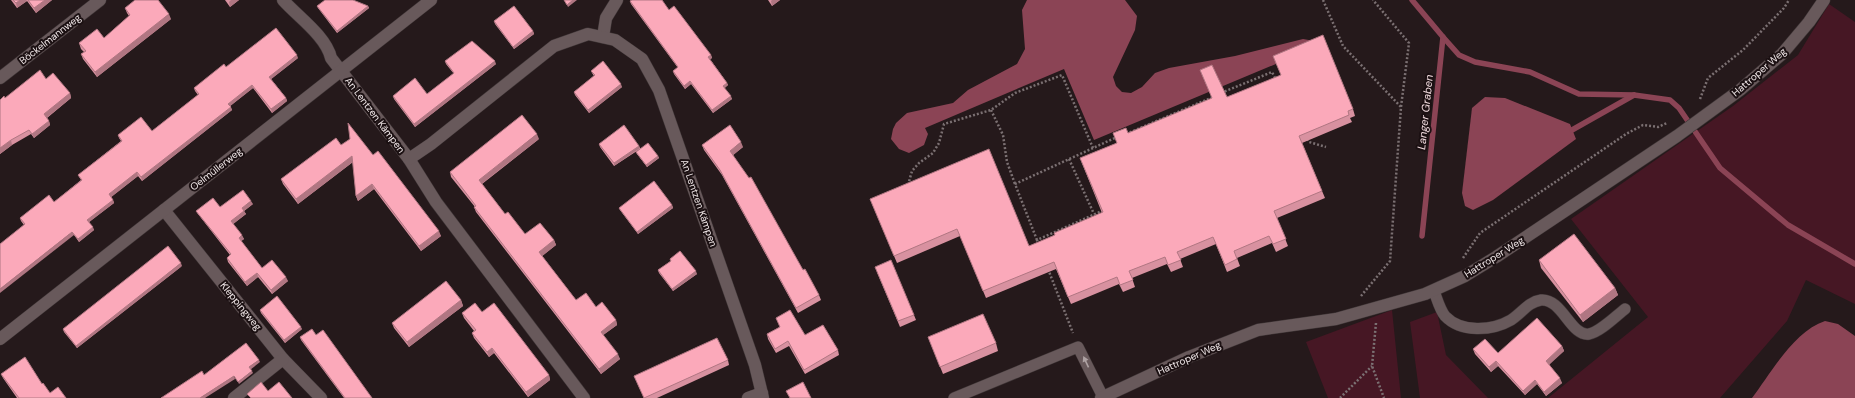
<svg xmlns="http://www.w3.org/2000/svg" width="1855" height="398" font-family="'DM Sans',sans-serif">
<rect width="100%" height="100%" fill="#25191b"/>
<!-- green -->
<g fill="#461724">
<path d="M1829,4l26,18v282l-49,-24 -19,41 -67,77h-172l100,-81 -77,-98 162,-113 65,-51z"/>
<path d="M1392,310l9,88h-73l-22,-56z"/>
<path d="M1437,312l9,43 42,43h-68l-10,-76z"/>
</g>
<!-- water -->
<g fill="#8b4455">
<path d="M1027,0h98l12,16 -2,14 -22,47 3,9 6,6 9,1 11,-6 13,-14 14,-5 66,-12 68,-17 23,4 -232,97 -30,-71 -139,59 3,6 -4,11 -15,8 -10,-4 -8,-10 2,-10 3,-6 11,-10 46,-10 15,-13 49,-26 8,-15 -3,-39z"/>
<path d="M1485,97l20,1 65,26 6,15 -83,61 -20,10 -8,-4 -3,-13 10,-85z"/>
<path d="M1825,321l13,3 17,12v62h-103c19,-25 42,-67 73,-77z"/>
</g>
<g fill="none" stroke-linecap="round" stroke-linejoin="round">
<!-- stream -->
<g stroke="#8b4455" stroke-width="5.5">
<path d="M1412,0l31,37 -21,199"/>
<path d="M1443,37l16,18 16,7 55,10 49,22 55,1 36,5 9,8 41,60 68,57 67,39"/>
<path d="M1572,130l62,-35"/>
</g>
<!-- lane casing -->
<g stroke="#403738" stroke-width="12">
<g id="lane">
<path d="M1434,291c3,8 6,19 11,25 16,17 47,15 66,4 11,-7 17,-18 30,-20 21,-2 30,37 48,34 11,-2 27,-18 36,-25"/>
<path d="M954,398l124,-51 25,50"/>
</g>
</g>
<!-- street casing -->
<g stroke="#403738" stroke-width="13">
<g id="street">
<path d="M283,0c14,16 43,36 48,58l78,101 27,43 148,196"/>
<path d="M603,37l3,-19 11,-18"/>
<path d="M0,78l100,-78"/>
<path d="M409,159l22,-15 123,-98 34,-12 27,6 27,19 17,31 96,275 8,33"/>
<path d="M164,210l119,149 38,39"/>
<path d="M0,339l431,-339"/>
<path d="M234,398l49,-39"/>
<path d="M748,398l14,-5"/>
</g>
</g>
<!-- secondary casing -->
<g stroke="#403738" stroke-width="13">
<path id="secondary" d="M1101,398l88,-41 69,-27 78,-11 89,-25 40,-18 31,-19 181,-121 63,-46 42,-36 27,-32 15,-22"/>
</g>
<!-- path -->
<g stroke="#7b7072" stroke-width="2.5" stroke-dasharray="2 2" stroke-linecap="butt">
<path d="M1323,0l20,46 58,61"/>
<path d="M1221,93l51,-21 4,8"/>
<path d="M1700,99l8,-21 35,-28 41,-42 5,-8"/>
<path d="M991,110l12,25 4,27 8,22"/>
<path d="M1126,134l87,-37"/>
<path d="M1307,139l2,3 17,5"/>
<path d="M1069,159l25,55"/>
<path d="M908,185l4,-14 7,-8 14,-10 6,-10 5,-19 47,-14 24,-17 47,-18 31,73"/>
<path d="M1037,240l-22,-56 102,-47"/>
<path d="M1039,245l-2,-5 67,-30"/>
<path d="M1463,258l17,-25 146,-99 17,-9 15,2 9,-4"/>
<path d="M1048,269l25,64"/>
<path d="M1361,296l29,-35 11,-154 8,-64 -36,-43"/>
<path d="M1376,323l-4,43 12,32"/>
<path d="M1340,398l32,-32"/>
</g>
<!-- lane -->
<use href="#lane" stroke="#68595b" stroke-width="11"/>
<!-- street -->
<use href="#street" stroke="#68595b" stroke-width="12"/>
<!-- secondary -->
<use href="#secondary" stroke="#68595b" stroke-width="12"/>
</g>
<!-- wall -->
<g fill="#d891a0">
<path d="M11,0h41l-16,13 -9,-12 -10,7z"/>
<path d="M225,0h14l-9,7z"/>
<path d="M768,0h12l-8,6z"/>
<path d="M630,1l39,9 42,45 1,3 -2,1 17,24 1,2 -4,3 8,11 -19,14 -22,-29 -6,5 -11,-15 -1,-3 5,-3 -47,-64z"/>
<path d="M317,6h51l1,2 -32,25 -19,-25z"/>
<path d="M125,8l46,11 -74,58 -14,-18 -2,-5 3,-2 -3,-3 -2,-6 25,-5 25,-22 -2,-3z"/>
<path d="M494,21l39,10 1,3 -20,15 -19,-25z"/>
<path d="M1273,56l80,53 2,7 -5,2 2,4 -50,21 23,55 -48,20 11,28 -12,6 -4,-9 -35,15 3,8 -13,6 -11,-28 -36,15 3,8 -12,5 -4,-8 -35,14 3,9 -12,5 -4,-8 -48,20 -15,-35 -70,29 -26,-62 -63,27 -27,-64 159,47 26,-11 47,-22 -22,-55 37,-15 -4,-10h15l84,-35 -12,-28 27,27 54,-22z"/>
<path d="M298,58l-27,21 15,19 1,3 -15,12 -19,-25 -23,18 2,4 -90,71 -4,-5 -27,21 2,3 1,3 -25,19 5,8 -15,12 -5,-7 -50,-10 -3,-4 -1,-3 34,-16 27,-22 -3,-5 43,-34 -2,-3 -1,-3 34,-4 46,-36 -3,-4 -1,-3 32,-21z"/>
<path d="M445,61l51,3 -81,63 -21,-28 -1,-3 34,-2 27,-20 -8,-10z"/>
<path d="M591,71l31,16 -33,26 -14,-18 -1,-3 20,-16 -2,-3z"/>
<path d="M46,79l24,14 1,5 -24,20 2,3 1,4 -16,13 -3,-4 -19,11 -12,9v-54z"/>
<path d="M539,139l-57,45 23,30 20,20 29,6 2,5 -14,11 34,44 20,7 20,13 1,5 -14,10 17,24 -19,15 -125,-162 -2,-5h1l-24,-30 -1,-5z"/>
<path d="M599,144l40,2 1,2 18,8 1,2 -12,9 -10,-13 -1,-2 4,-3 -26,17 -14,-19z"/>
<path d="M341,145l32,10 68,81 -20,15 -47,-62 -16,12 -2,-5 -3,-34 -55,42 -15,-20 -2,-5z"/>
<path d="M702,145l41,2 -10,8 70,115 16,25 2,5 -23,13 -76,-138 -18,-25z"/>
<path d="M253,204l-9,7 2,3 -13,10 11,15 -3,2 21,27 26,13 -16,13 -14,-17 -11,9 -19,-24 -1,-4 3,-3 -32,-41 -2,-3 24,-4z"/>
<path d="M672,205l1,3 -35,26 -18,-24 -1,-2z"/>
<path d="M670,259l27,15 -24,17 -14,-18 -1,-3 13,-9z"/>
<path d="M1539,260l76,28 3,7 -35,27 -42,-54z"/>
<path d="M182,266l-105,82 -13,-16 -1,-3z"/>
<path d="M877,272l37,43 2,5 -16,7z"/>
<path d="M461,300l2,6 -54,41 -15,-19 -2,-5z"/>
<path d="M260,310l42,19 -17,14 -24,-30z"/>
<path d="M482,312l67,63 1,5 -22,17 -34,-44 -5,4 -15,-19 -2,-5 2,-2 -10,-13 -2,-5z"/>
<path d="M776,318l29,17 33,15 1,5 -34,19 -16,-28 -13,7 -8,-14 -1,-5 13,-7z"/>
<path d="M316,335l56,63h-28l-43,-58 -1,-3z"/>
<path d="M928,337l68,6 2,8 -55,23z"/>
<path d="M1562,346l2,5 -15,13 13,19 -16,13 -9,-12 -12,11 -27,-29 -7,6 -16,-18 -2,-5 25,4z"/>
<path d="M728,360l1,5 -72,33h-13l-10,-22z"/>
<path d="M1,374l41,10 8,9 16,5h-49l-14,-20z"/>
</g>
<!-- shaded-wall -->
<g fill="#b07682">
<path d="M20,0h6l1,1 -10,7 -1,-5z"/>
<path d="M45,0h7l-16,13 -2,-5z"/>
<path d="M231,0h8l-9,7 -1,-5z"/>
<path d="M573,0h4l-9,7 -1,-2z"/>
<path d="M772,0h8l-8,6 -1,-5z"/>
<path d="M368,6l1,2 -32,25v-2z"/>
<path d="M169,14l2,5 -74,58 -2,-5z"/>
<path d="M533,31l1,3 -20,15 -1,-2z"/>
<path d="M297,55l1,3 -28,22 -1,-3z"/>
<path d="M711,55l1,3 -3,2 -1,-3z"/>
<path d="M495,61l1,3 -81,63 -1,-3z"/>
<path d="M690,81l1,3 -6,5 -1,-3z"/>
<path d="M727,83l1,2 -4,4 -1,-3z"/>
<path d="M621,84l1,3 -33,26 -1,-3z"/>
<path d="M252,85l1,3 -24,19 -1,-3z"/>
<path d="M70,93l1,5 -26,21 -1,-5z"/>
<path d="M731,96l1,3 -19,14 -1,-3z"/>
<path d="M286,98l1,3 -15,12 -1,-4z"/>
<path d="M231,107l1,3 -90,71 -1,-4z"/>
<path d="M49,121l1,4 -16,13 -2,-4z"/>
<path d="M537,134l2,5 -59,46 -1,-5z"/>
<path d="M11,140l1,5 -12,9v-6z"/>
<path d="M741,142l2,5 -11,9 -2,-5z"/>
<path d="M639,146l1,2 -26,18v-3z"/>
<path d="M352,156l2,5 -56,43 -2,-5z"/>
<path d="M658,156l1,2 -12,9 -1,-2z"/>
<path d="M137,172l1,4 -28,22 -1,-4z"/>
<path d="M372,184l2,5 -16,12 -2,-5z"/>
<path d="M113,200l1,3 -26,20 -1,-3z"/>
<path d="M251,201l2,3 -9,7 2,3 -14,11 -1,-4 11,-13z"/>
<path d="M672,205l1,3 -35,26 -1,-2z"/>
<path d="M93,227l1,3 -15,12 -1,-3z"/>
<path d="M439,231l2,5 -20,15 -2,-5z"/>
<path d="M72,232l2,3 -74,58v-4z"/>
<path d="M242,235l2,4 -4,3 -1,-4z"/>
<path d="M554,240l2,5 -15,12 -2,-5z"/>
<path d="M181,263l1,3 -105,82 -1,-2z"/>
<path d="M696,271l1,3 -24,17 -1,-2z"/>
<path d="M257,273l1,4 -11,9 -2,-4z"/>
<path d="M286,277l2,4 -16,13 -1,-4z"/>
<path d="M1615,288l3,7 -35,27 -3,-7z"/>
<path d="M461,300l2,6 -54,41 -2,-5z"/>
<path d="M616,320l1,5 -15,11 -1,-4z"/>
<path d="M301,327l1,2 -17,14 -1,-3z"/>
<path d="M1562,346l2,5 -16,15 -2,-5z"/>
<path d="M492,348l2,5 -5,4 -2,-5z"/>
<path d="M618,354l2,5 -19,15 -2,-5z"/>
<path d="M259,360l1,2 -10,8 -1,-3z"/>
<path d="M1496,361l2,5 -7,6 -2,-5z"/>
<path d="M252,371l1,2 -14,11 -1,-2z"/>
<path d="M549,375l1,5 -22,17 -2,-5z"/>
<path d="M234,376l1,3 -30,19h-5z"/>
<path d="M1560,378l2,5 -16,13 -2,-4z"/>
<path d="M1535,380l2,4 -12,11 -2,-4z"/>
</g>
<!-- building -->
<g fill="#fba9ba" stroke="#b07682">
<path d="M13,0h7l-4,3z"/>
<path d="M28,0h17l-11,8z"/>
<path d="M135,0h23l11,14 -74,58 -14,-18 5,-3 -7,-8 18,-14 7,9 26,-23 -5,-7z"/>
<path d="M325,0h28l15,6 -31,25 -20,-25z"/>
<path d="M564,0h9l-6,5z"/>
<path d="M632,0h30l7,10 5,-4 37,49 -3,2 19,26 -4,3 8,10 -19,14 -22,-29 -6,5 -11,-15 5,-4 -48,-66z"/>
<path d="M514,6l19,25 -20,16 -19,-26z"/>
<path d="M276,28l21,27 -28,22 17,21 -15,11 -19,-24 -24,19 3,3 -90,70 -4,-5 -28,22 4,6 -26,20 6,7 -15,12 -6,-7 -72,57v-45l25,-20 -5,-6 29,-23 5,7 28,-22 -4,-5 44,-34 -4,-6 23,-18 11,14 47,-37 -5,-6 30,-24 2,3z"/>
<path d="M1323,35l30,74 -5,2 1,4 -50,21 23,55 -48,20 12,28 -13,5 -4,-8 -35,15 3,8 -12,6 -12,-28 -36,15 4,8 -13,5 -3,-8 -36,14 4,9 -13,5 -3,-8 -49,20 -14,-35 -71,29 -26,-62 -63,27 -24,-57 119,-50 40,97 26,-11 -1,-2 49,-21 -23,-54 37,-15 -4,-10 13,-5 2,5 84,-35 -12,-28 12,-5 15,32 54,-22 -8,-19z"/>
<path d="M472,41l23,20 -81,63 -21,-28 22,-18 12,16 27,-21 -9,-12z"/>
<path d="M603,61l18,23 -33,26 -14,-18 21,-17 -4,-4z"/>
<path d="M40,70l6,9 7,-6 17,20 -26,21 5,7 -17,13 -3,-4 -18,10 -11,8v-48l4,-4 1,2z"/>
<path d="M522,115l15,19 -58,46 26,34 3,-2 17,22 15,-11 14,17 -15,12 37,48 10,-7 10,14 6,-5 14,18 -15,12 17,22 -19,15 -125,-162 2,-1 -26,-34z"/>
<path d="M348,123l25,32 5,-4 61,80 -20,15 -47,-62 -16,12 -4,-40 -56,43 -15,-20 55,-41 5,7 9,-6z"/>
<path d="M624,125l15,21 -25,17 -15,-19z"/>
<path d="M730,125l11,17 -11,9 19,27 2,-1 52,93 2,-1 14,26 -23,13 -76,-138 -18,-25z"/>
<path d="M648,143l10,13 -12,9 -10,-13z"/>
<path d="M654,181l18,24 -35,27 -18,-24z"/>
<path d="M243,190l8,11 -9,7 2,3 -13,10 11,14 -3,3 23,30 10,-8 14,17 -15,13 -14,-17 -12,9 -18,-24 4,-4 -35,-43 17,-13 7,9z"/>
<path d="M1574,234l41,54 -35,27 -41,-55z"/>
<path d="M168,246l13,17 -105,83 -13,-17z"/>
<path d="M680,251l16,20 -24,18 -14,-19 13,-9 -1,-2z"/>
<path d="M891,260l23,55 -16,6 -23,-54z"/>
<path d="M446,281l15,19 -54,42 -15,-19z"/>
<path d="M277,296l24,31 -17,13 -24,-30z"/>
<path d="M475,303l7,9 12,-9 55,72 -23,17 -34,-44 -5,4 -15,-19 4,-3 -14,-17z"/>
<path d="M790,310l15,25 18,-10 15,25 -34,20 -16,-29 -13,8 -8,-15 13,-7 -4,-9z"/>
<path d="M983,314l13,29 -56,24 -12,-30z"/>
<path d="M1537,318l25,28 -16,15 14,17 -16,14 -9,-12 -12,11 -27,-30 -7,6 -16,-18 12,-10 13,14z"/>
<path d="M312,329l4,6 7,-5 49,68h-27l-45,-61z"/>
<path d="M717,338l11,22 -84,38 -10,-22z"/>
<path d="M246,343l13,17 -10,7 3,4 -14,11 -4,-6 -34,22h-39l41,-27 2,4z"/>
<path d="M25,357l17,27 1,-1 7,10 8,-6 8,11h-47l-18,-24z"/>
<path d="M261,382l7,9 11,-9 13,16h-41l-4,-4z"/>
<path d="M803,382l8,16h-21l-4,-7z"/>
</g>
<!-- one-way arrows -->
<defs><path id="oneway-solid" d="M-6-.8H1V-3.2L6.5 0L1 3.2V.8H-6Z"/></defs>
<use fill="#aea2a3" href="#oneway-solid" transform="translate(1086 362) rotate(-115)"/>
<g text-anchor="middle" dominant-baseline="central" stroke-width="4" stroke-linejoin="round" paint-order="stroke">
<!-- street labels -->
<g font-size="10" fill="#f3eaeb" stroke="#1b1012">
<text transform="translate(50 39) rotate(-38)">Böckelmannweg</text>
<text transform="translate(1759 72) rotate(-41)">Hattroper Weg</text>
<text transform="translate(375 115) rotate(53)">An Lentzen Kämpen</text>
<text transform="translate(216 169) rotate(-38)">Oelmüllerweg</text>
<text transform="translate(699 203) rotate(71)">An Lentzen Kämpen</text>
<text transform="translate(1494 257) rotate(-32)">Hattroper Weg</text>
<text transform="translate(241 306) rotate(51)">Kleppingweg</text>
<text transform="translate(1189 358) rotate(-24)">Hattroper Weg</text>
</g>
<!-- water labels -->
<g font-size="11" font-style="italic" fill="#f2dbdf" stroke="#1b1012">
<text transform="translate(1425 112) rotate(-84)">Langer Graben</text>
</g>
</g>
</svg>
